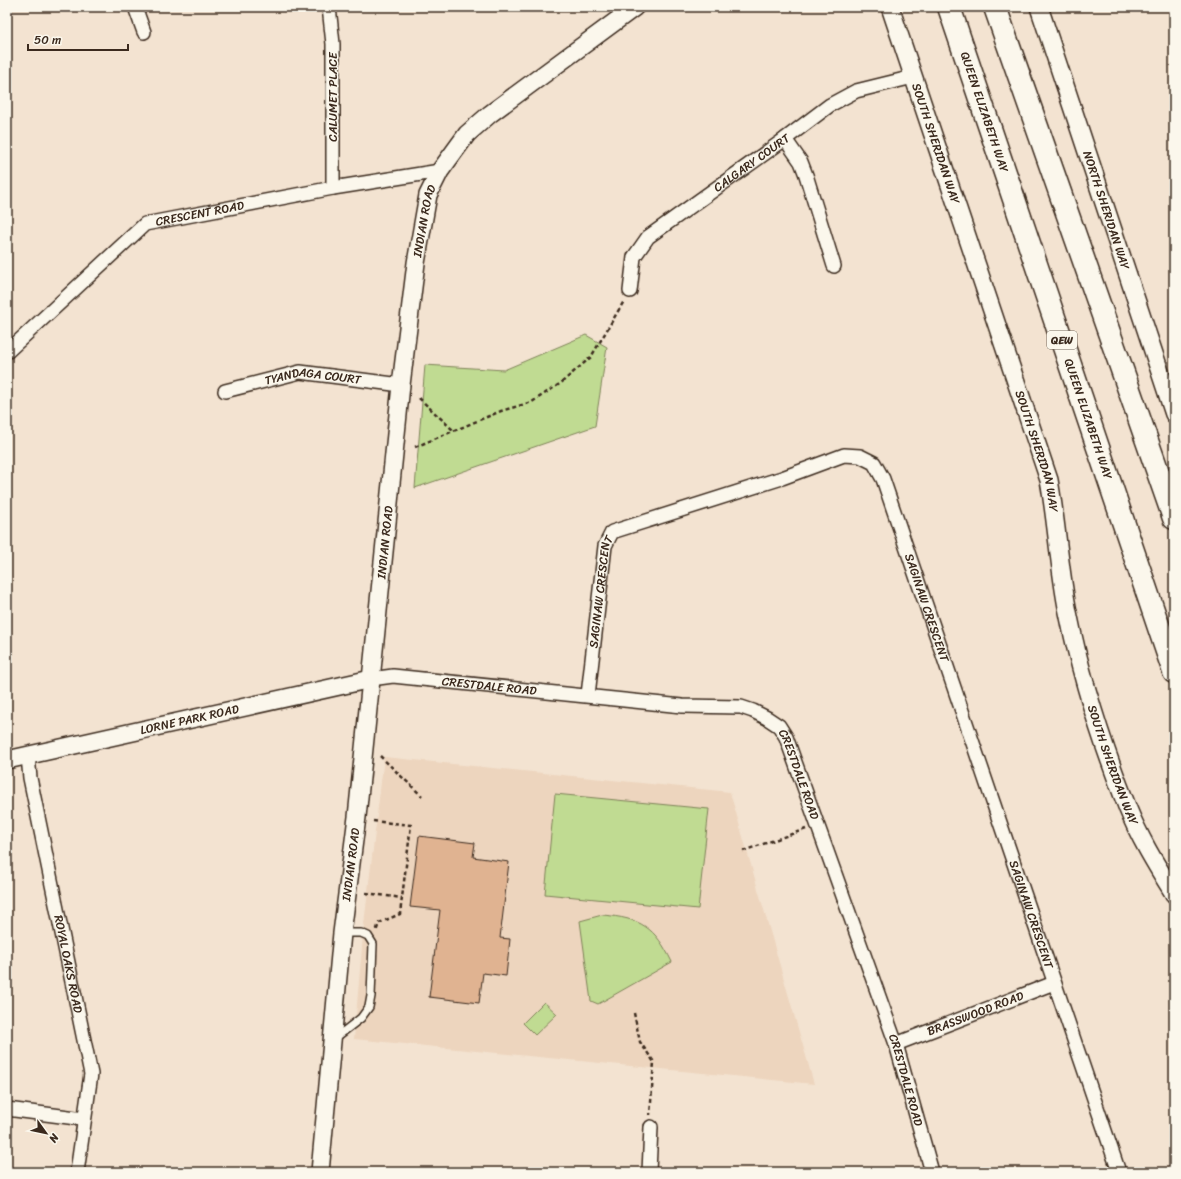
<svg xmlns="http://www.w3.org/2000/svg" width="1181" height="1179" font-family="Sriracha,sans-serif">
<rect width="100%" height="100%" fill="#f3e3d1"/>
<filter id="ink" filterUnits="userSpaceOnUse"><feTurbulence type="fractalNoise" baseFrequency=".025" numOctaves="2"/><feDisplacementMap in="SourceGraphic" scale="8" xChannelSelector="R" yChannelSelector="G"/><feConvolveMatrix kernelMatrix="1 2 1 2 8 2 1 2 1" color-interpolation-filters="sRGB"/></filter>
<g filter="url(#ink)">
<!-- built -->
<path fill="#edd5be" d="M384,757l346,35 84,292 -460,-45 10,-115z"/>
<!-- green -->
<g fill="#c0db92" stroke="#7e8258">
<path d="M586,335l21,12 -12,79 -180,62 10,-123 79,5z"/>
<path d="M555,794l154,15 -11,100 -153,-15z"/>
<path d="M602,915c39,3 53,12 70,47l-74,42 -7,-3 -11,-80z"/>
<path d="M544,1002l13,12 -22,21 -12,-12z"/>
</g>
<!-- building -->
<path fill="#e0b391" stroke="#3b2a1e" d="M419,836l56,7 -2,14 36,5 -9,76 10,1 -4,37 -23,-3 -4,30 -50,-6 11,-87 -30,-3z"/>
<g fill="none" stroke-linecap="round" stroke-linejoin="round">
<!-- service casing -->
<g stroke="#3b2a1e" stroke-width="10">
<path id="service" d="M334,1039l27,-21 8,-11 2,-11 2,-52 -5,-8 -7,-3h-19"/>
</g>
<!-- minor casing -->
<g stroke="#3b2a1e" stroke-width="16">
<g id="minor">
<path d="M135,7l9,25"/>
<path d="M329,7l4,37v144"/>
<path d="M785,139l16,23 5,13 28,91"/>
<path id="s1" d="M630,291l4,-34 14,-20 137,-98 45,-34 26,-14 57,-14"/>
<path id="s2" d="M7,352l138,-128 188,-36 107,-17"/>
<path id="s3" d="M225,391l75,-19 101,13"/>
<path id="s4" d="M371,679l22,-3 289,30 59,1 12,4 14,7 12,8 7,11 110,307 36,128"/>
<path id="s5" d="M588,695l17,-149 7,-14 170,-54 62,-23 16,1 14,7 9,16 236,693"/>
<path id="s6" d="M28,756l2,22 61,296 -14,98"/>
<path id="s7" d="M896,1044l158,-61"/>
<path d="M7,1109l77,10"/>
<path d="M649,1172l2,-45"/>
</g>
</g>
<!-- tertiary casing -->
<g stroke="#3b2a1e" stroke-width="20">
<g id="tertiary">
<path id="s8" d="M890,7l159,473c8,44 10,88 19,132 13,66 35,134 60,197 12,30 29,57 46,85"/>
<path id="s9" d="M1039,7l135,407"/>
<path id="s10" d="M7,760l364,-81"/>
<path id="s11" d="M320,1172l22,-239 15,-116 44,-432 15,-122 12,-68 12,-24 27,-37 23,-20 145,-107"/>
</g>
</g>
<!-- motorway casing -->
<g stroke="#3b2a1e" stroke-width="25">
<g id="motorway">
<path id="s12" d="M949,7l225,665"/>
<path d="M995,7l179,511"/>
</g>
</g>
<!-- path -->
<g stroke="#3b2a1e" stroke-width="2.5" stroke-dasharray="4 3" stroke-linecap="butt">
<path d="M419,398l34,32"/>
<path d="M415,447l86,-36 31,-9 29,-19 30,-26 33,-56"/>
<path d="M380,756l42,40"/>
<path d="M373,821l38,4 -11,89 -21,9 -3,9"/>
<path d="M743,851l63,-22"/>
<path d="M366,893l36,5"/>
<path d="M634,1013l6,29 14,20 -4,53"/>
</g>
<!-- service -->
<use href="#service" stroke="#fbf7ec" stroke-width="7"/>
<!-- minor -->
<use href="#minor" stroke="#fbf7ec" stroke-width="13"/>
<!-- tertiary -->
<use href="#tertiary" stroke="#fbf7ec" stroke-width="17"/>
<!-- motorway -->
<use href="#motorway" stroke="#fbf7ec" stroke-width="22"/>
</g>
</g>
<g text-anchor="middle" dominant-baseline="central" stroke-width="3" stroke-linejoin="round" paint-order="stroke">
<!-- shield labels -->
<rect fill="#fbf7ec" stroke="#75685c" stroke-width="1" x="1047" y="331" width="30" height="18" rx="3"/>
<g font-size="11" font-weight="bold" fill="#3b2a1e">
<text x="1062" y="340">QEW</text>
</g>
<!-- street labels -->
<g font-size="12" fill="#3b2a1e" stroke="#fbf7ec">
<text transform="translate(333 97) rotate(-90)">CALUMET PLACE</text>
<text stroke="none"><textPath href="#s12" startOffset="111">QUEEN ELIZABETH WAY</textPath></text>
<text stroke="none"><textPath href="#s8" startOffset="144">SOUTH SHERIDAN WAY</textPath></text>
<text stroke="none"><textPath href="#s1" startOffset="186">CALGARY COURT</textPath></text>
<text stroke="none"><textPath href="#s9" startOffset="214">NORTH SHERIDAN WAY</textPath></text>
<text stroke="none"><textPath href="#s2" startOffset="244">CRESCENT ROAD</textPath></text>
<text stroke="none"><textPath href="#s11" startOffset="957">INDIAN ROAD</textPath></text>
<text stroke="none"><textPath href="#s3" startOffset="90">TYANDAGA COURT</textPath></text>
<text stroke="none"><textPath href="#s12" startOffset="435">QUEEN ELIZABETH WAY</textPath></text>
<text stroke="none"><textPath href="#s8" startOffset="468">SOUTH SHERIDAN WAY</textPath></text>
<text stroke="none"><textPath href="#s11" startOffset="633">INDIAN ROAD</textPath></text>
<text stroke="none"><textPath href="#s5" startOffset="104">SAGINAW CRESCENT</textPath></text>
<text stroke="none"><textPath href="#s5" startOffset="596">SAGINAW CRESCENT</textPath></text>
<text stroke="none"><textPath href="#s4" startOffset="119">CRESTDALE ROAD</textPath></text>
<text stroke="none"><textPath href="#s10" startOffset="187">LORNE PARK ROAD</textPath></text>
<text stroke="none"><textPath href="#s8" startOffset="792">SOUTH SHERIDAN WAY</textPath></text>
<text stroke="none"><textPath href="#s4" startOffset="467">CRESTDALE ROAD</textPath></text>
<text stroke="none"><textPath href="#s11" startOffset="309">INDIAN ROAD</textPath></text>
<text stroke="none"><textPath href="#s5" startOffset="920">SAGINAW CRESCENT</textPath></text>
<text stroke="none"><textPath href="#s6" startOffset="212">ROYAL OAKS ROAD</textPath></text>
<text stroke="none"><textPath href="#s7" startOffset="85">BRASSWOOD ROAD</textPath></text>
<text stroke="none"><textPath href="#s4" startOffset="791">CRESTDALE ROAD</textPath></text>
</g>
</g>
<!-- margin -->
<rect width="1181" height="1179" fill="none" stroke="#fbf7ec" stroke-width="24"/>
<rect x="12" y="12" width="1157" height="1155" fill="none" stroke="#3b2a1e" stroke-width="1.5" filter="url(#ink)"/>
<!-- north arrow -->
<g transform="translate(46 1133) rotate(123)" stroke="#fbf7ec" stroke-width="3" paint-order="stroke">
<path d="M0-3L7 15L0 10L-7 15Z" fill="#3b2a1e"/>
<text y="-6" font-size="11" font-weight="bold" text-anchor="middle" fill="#3b2a1e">N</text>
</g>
<!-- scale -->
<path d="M28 44v6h100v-6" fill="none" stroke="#3b2a1e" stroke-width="2"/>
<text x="34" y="44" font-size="12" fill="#3b2a1e" stroke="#fbf7ec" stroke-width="3" paint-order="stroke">50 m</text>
</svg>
